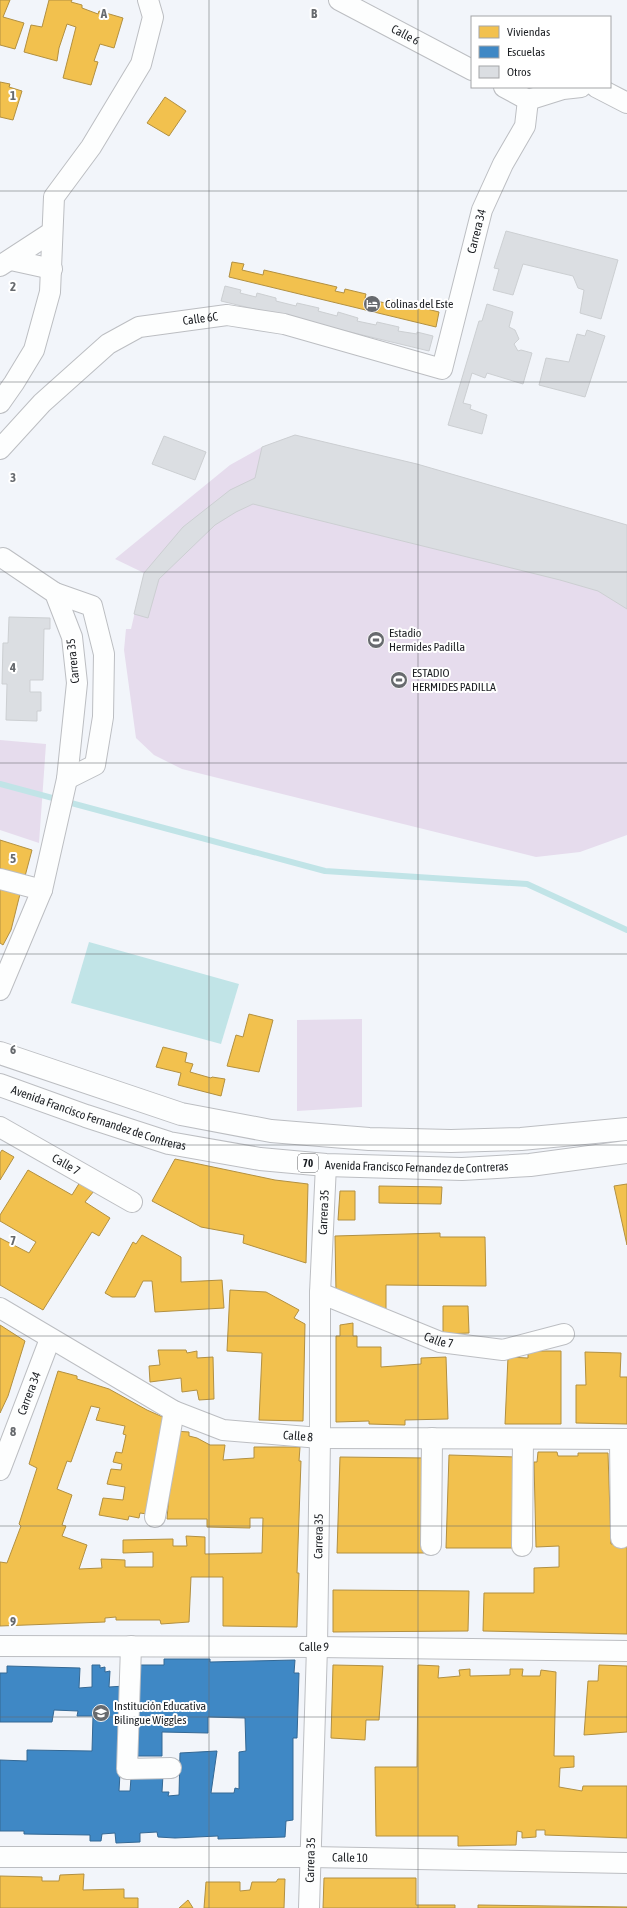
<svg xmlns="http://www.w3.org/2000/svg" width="627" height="1908" font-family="'Asap Condensed',sans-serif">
<rect width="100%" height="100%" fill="#f2f5fa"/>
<!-- green -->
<g fill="#e6dced">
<path d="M295,435l122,29 210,61v310l-47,17 -44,5 -354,-88 -28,-14 -18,-17 -12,-88 2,-21h5l13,-56 -29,-14 115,-94 32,-18z"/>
<path d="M0,740l46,4 -7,99 -39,-13z"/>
<path d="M362,1019v88l-65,4v-91z"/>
</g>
<!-- water -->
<path fill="#c1e4e7" d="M89,942l150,42 -18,60 -150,-41z"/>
<!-- homes -->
<g fill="#f2c14e" stroke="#b29041">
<path d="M0,0h10l-7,17 21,6 -9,26 -15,-4z"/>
<path d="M49,0h23l-1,2 11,3v3l16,6 1,-3 24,7 -9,30 -14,-4 -6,17 4,1 -7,23 -28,-7 13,-51 -9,-3 -8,24 -2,13 -33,-9 7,-27 11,2z"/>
<path d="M0,82l10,2 -1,3 13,4 -9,29 -13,-3z"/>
<path d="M165,97l21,14 -17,25 -22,-13z"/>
<path d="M232,262l12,2 -2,6 21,5 1,-5 73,17 -2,4 9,2 1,-4 21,5 -1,4 20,5 2,-4 52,13 -3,15 -207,-50z"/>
<path d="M0,840l32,10 -8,30 -24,-7z"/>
<path d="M0,889l20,5 -9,36 -8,15 -3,-2z"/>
<path d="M249,1014l24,6 -14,52 -32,-6 9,-31 7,2z"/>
<path d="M163,1047l24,6 -2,9 8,2 -3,8 21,6 1,-1 13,2 -4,17 -43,-11 3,-12 -25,-6z"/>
<path d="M2,1150l12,7 -14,23v-27z"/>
<path d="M175,1159l100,21 33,4 -2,79 -63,-20 1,-8 -43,-8 -49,-26z"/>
<path d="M28,1170l44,25 8,-13 14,9 -9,11 25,16 -11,18 -7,-4 -49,78 -43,-25v-47l29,15 7,-11 -36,-21v-6z"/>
<path d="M627,1184v61l-13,-59z"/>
<path d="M379,1186l63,1 -1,17 -62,-1z"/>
<path d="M340,1191h15v29h-17z"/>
<path d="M440,1233v4h45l1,49 -100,-1v26l-50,-19 -1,-56z"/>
<path d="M142,1235l39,22v25l41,-2 2,28 -69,4 -3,-31h-9l-8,16h-23l-7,-4 28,-51 3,2z"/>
<path d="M230,1290l36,2 33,18 -5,8 11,6 -2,97 -44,-1 3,-67 -35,-2z"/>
<path d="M443,1306h25l1,27 -26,1z"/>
<path d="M353,1323v13h4v11h24v20l40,-3v-6l25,-1 2,62 -43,1v5l-36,-1v-3l-33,1v-86h4v-11z"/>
<path d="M0,1325l25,16 -17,55 -8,17z"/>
<path d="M158,1350h28l1,3 10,-2v7l16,-1 1,42 -15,1 -2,-10 -15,2 -1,-14 -31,4 -1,-16 11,-1z"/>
<path d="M528,1351h33v73h-56l3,-67 20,1z"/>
<path d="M585,1352l36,1 -1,24h7v47l-51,-1v-38h10z"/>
<path d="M58,1371l19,5v3l32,10 38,21 18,8 -18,96 -7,-1 -1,5 -10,-2 -1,4 -29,-5 4,-17 20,2 2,-13 -18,-3 4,-15 10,1 1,-6 -9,-2 3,-10 6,1 4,-18 -3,-1 2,-8 -29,-6 4,-12 -9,-2 -20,56 -4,-1 -10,28 15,6 -10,30 4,1 -4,10 25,9 -8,24 23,-1 -1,-9 24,1v7h28v-15l-30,1v-13l50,-1v7h14l-1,-10 19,1v17l57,-1 1,-35h-13v10l-43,-1v-8h-40l7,-88 15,1v4l8,2 13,7h15l-2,15 31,-2v-11h46l-1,14h2l-4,112h2l-2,54 -74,-1v-49h-32l-2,45 -28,2 -1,-4h-44v-3l-11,1v4l-105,4v-64l7,1 14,-37 -2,-2 18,-56 -8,-4z"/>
<path d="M538,1452h19l1,4h20v-3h30l3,91 16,-1v91l-144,-3 1,-38h50v-25l25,-1v-21l-23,1 -2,-85h3z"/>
<path d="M449,1455l67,2 3,91h-73z"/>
<path d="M340,1457l86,1 -2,95h-87z"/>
<path d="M333,1590l136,1 -1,40 -135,1z"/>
<path d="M333,1665l50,1 -4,54h-13l-1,20 -34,-2z"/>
<path d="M418,1665l21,1 -1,12 22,-2 -1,-6 11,-1v7l40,-1v-6h13l-1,7h18l1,-6 15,2 -2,84h20v11l-14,1 -1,19 23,4 1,-5h44v52l-82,-3v-5h-9v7l-14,1v-6l-5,-1 -1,14 -58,1v-10h-82l-1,-69h42z"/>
<path d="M599,1665l28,1v66l-43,3 4,-54h10z"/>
<path d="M84,1874l-1,16 41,-1v9h14v10h-138v-32l42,1v4h17l1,-6z"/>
<path d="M324,1878h92v27h39v3h-132z"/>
<path d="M278,1879h7l-1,29h-80l2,-26h34v9l10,-1 2,-8h24z"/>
<path d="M188,1900l5,8h-14z"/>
<path d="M478,1905l149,2v1h-149z"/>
</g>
<!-- schools -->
<path fill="#3f88c5" stroke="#346894" d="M164,1659h46v3l85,-2 -1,13h5l-2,65h-4v82l-7,1 -1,16 -67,2v-3l-43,2 -17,-1 -1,-5 -17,1v9l-24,1 -1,-10 -13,1 -1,7h-11v-6l-66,-1v-3h-24v-71l27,1v-11l65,1 1,-35h-16l1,-5 -24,-1 -2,12h-52v-49h7v-7l73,2 -1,20 13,-1v-22h8v3l5,-1v5l5,-1 -1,16 16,-1 -6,105h11l1,-13 32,-3 -1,17h7l-1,4 11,-1 1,-42 37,-2 -6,42h23l1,-5 4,1v-37l7,-1 -1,-33 -37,-1v16l-46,-1v24h-29l4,-91h27z"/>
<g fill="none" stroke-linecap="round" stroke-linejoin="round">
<!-- stream -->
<path stroke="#c1e4e7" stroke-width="6" d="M0,784l325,87 202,13 100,46"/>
</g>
<!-- building -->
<g fill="#dbdee2" stroke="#cccfd2">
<path d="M506,231l112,29 -17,59 -21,-6 4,-23 -6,-2 -5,-12 -50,-12 -10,31 -20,-5 6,-21 -5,-1z"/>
<path d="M225,286l16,4 -1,3 16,4 1,-4 19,5v3l20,5 1,-3 22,5 -1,3 19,5 1,-4 20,6 -1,3 19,4 1,-3 22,5 -1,4 19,3v-2l16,4 -4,15 -208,-50z"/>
<path d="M487,304l26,8 -4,15 6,3 4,9 -5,5 4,7 3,-1 11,3 -9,31 -36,-11 -2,5 -13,-5 -9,30 8,2 -1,4 17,6 -5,19 -34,-9 31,-104h3z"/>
<path d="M587,330l18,6 -20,61 -46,-12 7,-27 23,4 8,-28 8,2z"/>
<path d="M295,435l122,29 210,61v84l-29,-18 -38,-11 -307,-76 -17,8 -21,13 -56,54 -11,39 -14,-4 10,-41 39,-46 47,-37 25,-12 7,-31z"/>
<path d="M164,436l42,16 -11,28 -43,-16z"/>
<path d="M9,617l41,1v11h-6l-1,51h-13v12h11v19h-4v10l-31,-1 1,-36h-5l1,-41h5z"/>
</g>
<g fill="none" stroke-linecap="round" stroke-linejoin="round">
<!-- minor casing -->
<g stroke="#bcbec2" stroke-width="22">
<g id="minor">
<path id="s1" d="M339,0l133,70"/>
<path d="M504,87l24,13"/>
<path d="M596,87l31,16"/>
<path d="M528,100l35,-11 18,-2"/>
<path d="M11,260l41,9"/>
<path d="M0,266l52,-34"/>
<path d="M0,403l14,-20 20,-33 16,-58 4,-95 37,-50 50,-83 12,-47 -5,-17"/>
<path id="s2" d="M0,449l42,-46 66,-59 31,-17 88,-12 57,9 158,45 40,-159 21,-46 22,-38 3,-26"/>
<path d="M55,593l37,13 12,48 -1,63 -8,48 -28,14"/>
<path d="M0,879l42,11"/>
<path d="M0,990l42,-100 25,-111 10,-96 -5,-46 -17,-44 -52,-35"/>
<path id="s3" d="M0,1127l132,75"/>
<path id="s4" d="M320,1293l120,49 63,8 61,-16"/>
<path id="s5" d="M0,1308l174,103 49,19 97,8 307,1"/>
<path d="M620,1439l1,99"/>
<path id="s6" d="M0,1470l50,-131"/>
<path d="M155,1517l19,-106"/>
<path d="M431,1545l1,-107"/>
<path d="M522,1546l1,-107"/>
<path id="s7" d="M0,1646l317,1 310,4"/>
<path d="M131,1646l-4,123 44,-1"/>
<path id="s8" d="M0,1857h311l316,6"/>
<path id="s9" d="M309,1908l8,-261 3,-209v-145l6,-128"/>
</g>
</g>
<!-- primary casing -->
<g stroke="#bcbec2" stroke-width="24">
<g id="primary">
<path d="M0,1053l181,61 90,17 98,8 82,2 70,-2 106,-10"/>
<path id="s10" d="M0,1085l86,31 83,27 91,16 66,6 136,4 68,-4 97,-13"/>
</g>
</g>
<!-- minor -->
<use href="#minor" stroke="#fdfefe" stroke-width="20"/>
<!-- primary -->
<use href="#primary" stroke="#fdfefe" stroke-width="22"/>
</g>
<!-- grid -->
<path fill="none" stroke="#676a6e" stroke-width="1" stroke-opacity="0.55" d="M209,0v1908M418,0v1908M0,191h627M0,382h627M0,572h627M0,763h627M0,954h627M0,1145h627M0,1336h627M0,1526h627M0,1717h627"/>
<!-- icons -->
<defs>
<g id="hotel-disc" transform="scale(0.9)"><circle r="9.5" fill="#676a6e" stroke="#fff"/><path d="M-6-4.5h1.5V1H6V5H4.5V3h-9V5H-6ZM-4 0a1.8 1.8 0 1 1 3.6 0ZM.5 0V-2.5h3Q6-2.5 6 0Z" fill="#fff"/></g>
<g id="stadium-disc" transform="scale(0.9)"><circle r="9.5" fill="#676a6e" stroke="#fff"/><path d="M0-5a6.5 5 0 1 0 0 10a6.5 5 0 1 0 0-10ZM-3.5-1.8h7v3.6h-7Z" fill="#fff"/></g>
<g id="school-disc" transform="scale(0.9)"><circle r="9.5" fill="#676a6e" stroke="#fff"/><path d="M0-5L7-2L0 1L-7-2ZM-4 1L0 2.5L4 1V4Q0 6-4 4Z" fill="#fff"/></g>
</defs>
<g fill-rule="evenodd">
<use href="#hotel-disc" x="372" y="304"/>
<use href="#stadium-disc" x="376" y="640"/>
<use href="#stadium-disc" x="399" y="680"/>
<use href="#school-disc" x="101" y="1713"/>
</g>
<g text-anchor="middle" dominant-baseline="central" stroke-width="4" stroke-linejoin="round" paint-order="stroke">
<!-- shield labels -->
<rect fill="#fff" stroke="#606265" stroke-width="1" x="298" y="1154" width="20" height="18" rx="3"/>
<g font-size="11" font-weight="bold" fill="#1c1f23">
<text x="308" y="1163">70</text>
</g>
<!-- street labels -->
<g font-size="12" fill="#1c1f23" stroke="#fff">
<text stroke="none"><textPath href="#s1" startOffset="75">Calle 6</textPath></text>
<text stroke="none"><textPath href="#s2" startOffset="639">Carrera 34</textPath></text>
<text stroke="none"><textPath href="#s2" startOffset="248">Calle 6C</textPath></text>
<text transform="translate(73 661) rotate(-96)">Carrera 35</text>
<text stroke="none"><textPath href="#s10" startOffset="104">Avenida Francisco Fernandez de Contreras</textPath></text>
<text stroke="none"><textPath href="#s3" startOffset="76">Calle 7</textPath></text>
<text stroke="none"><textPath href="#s10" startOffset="428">Avenida Francisco Fernandez de Contreras</textPath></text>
<text stroke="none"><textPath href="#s9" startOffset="696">Carrera 35</textPath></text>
<text stroke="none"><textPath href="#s4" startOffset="128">Calle 7</textPath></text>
<text stroke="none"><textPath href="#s6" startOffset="82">Carrera 34</textPath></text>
<text stroke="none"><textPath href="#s5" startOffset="330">Calle 8</textPath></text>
<text stroke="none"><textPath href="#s9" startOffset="372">Carrera 35</textPath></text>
<text stroke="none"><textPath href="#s7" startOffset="314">Calle 9</textPath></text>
<text stroke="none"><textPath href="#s8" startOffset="350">Calle 10</textPath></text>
<text stroke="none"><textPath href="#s9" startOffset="48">Carrera 35</textPath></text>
</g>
<!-- poi labels -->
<g font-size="12" fill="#1c1f23" stroke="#fff" text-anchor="start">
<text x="385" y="304">Colinas del Este</text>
<text x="389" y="633">Estadio<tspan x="389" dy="14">Hermides Padilla</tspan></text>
<text x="412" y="673">ESTADIO<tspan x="412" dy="14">HERMIDES PADILLA</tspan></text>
<text x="114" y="1706">Institución Educativa<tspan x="114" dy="14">Bilingue Wiggles</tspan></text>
</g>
</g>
<g font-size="13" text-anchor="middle" font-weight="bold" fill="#676a6e" stroke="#fff" stroke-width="4" stroke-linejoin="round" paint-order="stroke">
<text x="104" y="18">A</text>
<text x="314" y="18">B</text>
<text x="13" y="100">1</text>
<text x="13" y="291">2</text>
<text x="13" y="482">3</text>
<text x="13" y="672">4</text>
<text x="13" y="863">5</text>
<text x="13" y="1054">6</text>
<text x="13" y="1245">7</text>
<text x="13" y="1436">8</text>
<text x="13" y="1626">9</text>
</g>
<!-- legend -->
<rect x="471" y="16" width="140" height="72" fill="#ffffff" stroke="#a4a5a7"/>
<rect x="479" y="26" width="20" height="12" fill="#f2c14e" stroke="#a4a5a7"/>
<text x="507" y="36" font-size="12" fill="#1c1f23">Viviendas</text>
<rect x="479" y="46" width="20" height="12" fill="#3f88c5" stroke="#a4a5a7"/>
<text x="507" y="56" font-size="12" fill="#1c1f23">Escuelas</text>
<rect x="479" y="66" width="20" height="12" fill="#dbdee2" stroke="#a4a5a7"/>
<text x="507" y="76" font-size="12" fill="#1c1f23">Otros</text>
</svg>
